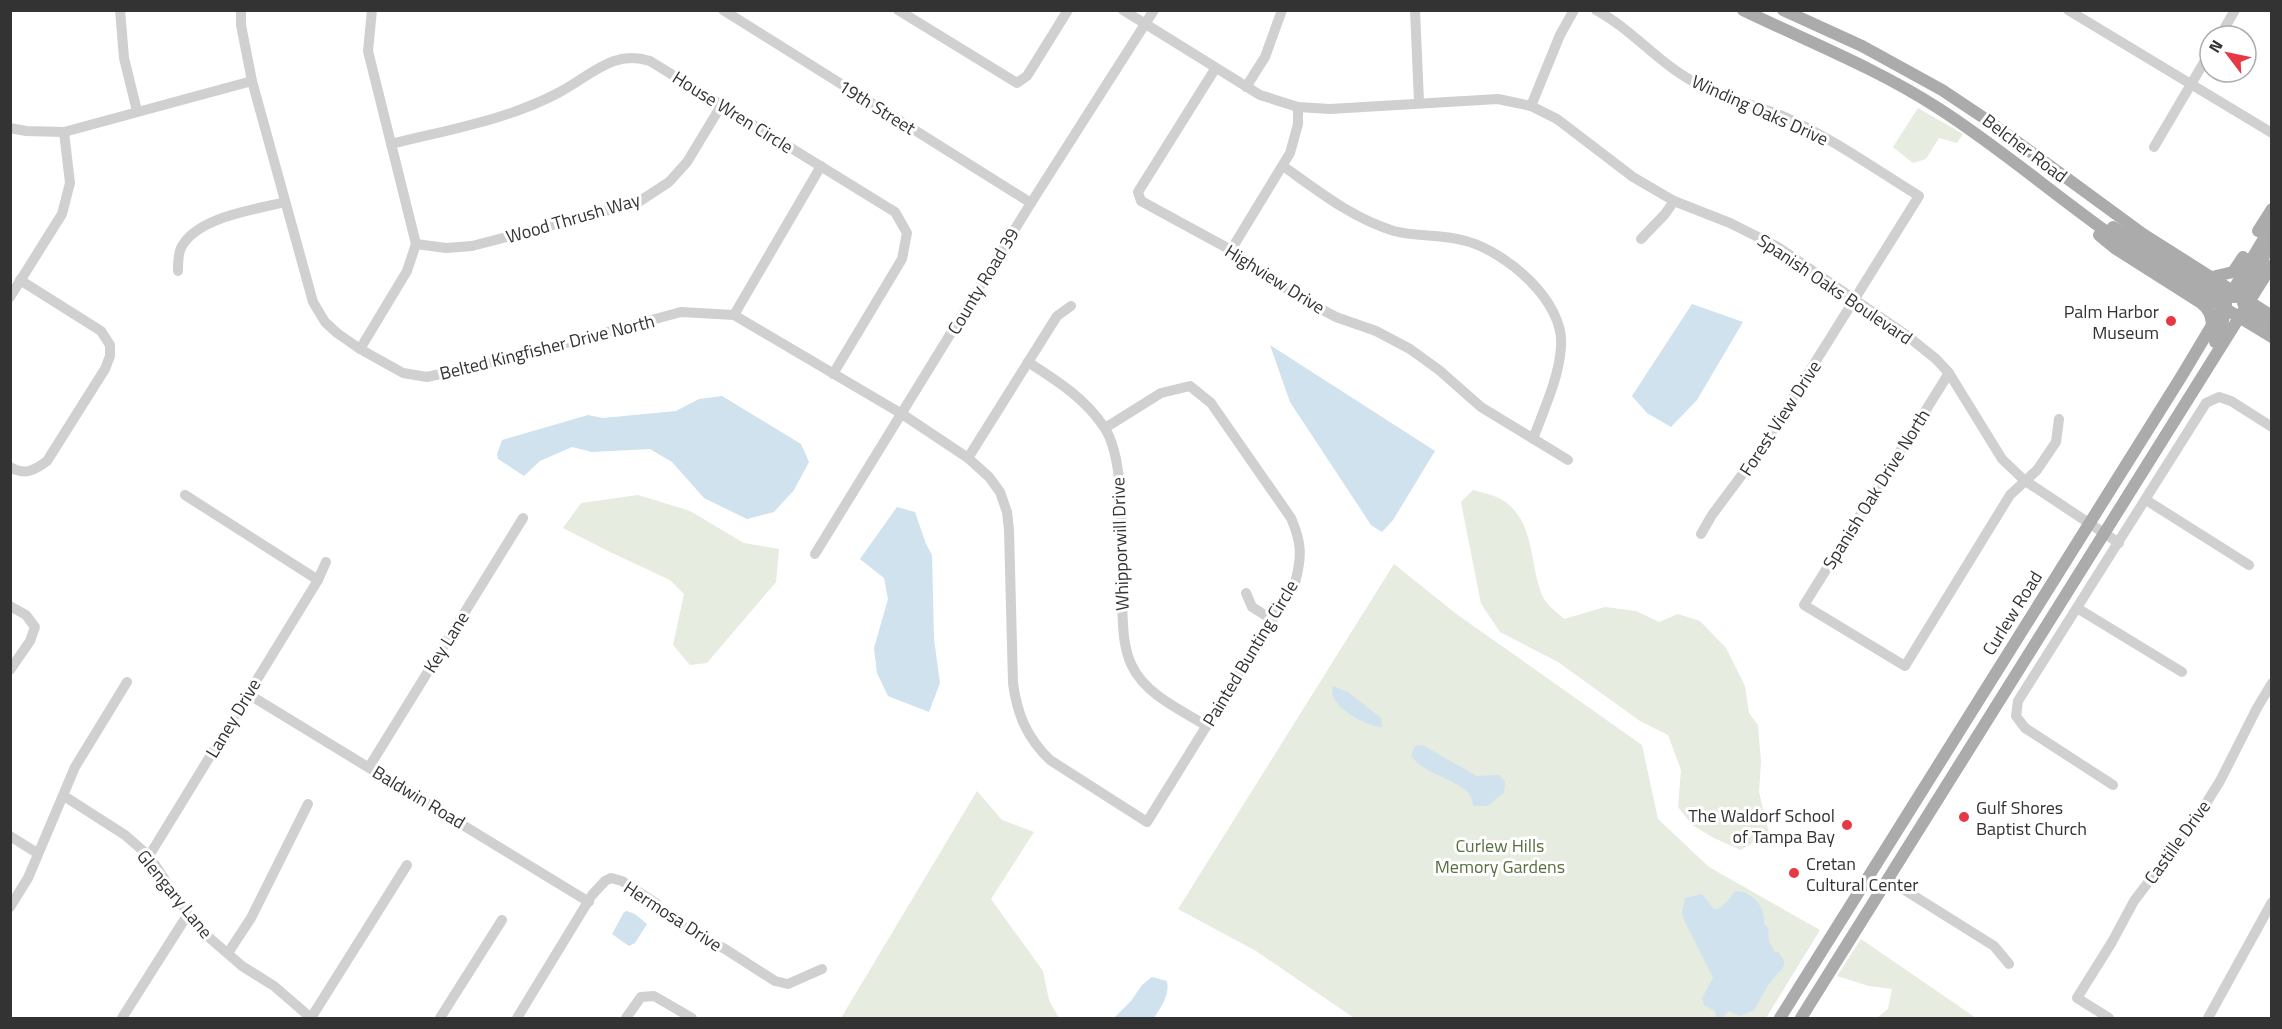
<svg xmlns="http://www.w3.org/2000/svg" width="2282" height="1029" font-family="'Titillium Web',sans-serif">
<rect width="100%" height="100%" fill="#fff"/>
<!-- green -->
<g fill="#e6ecdf">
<path d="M1918,108l45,26 -6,9 -18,-5 -13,21 -13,4 -20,-16z"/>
<path d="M1473,490c10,3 23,5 31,11 33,23 24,65 40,98 4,7 14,14 20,20l41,-12 31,4 23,11 19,-8 22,7 26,27 19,38 4,27 9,12 3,37 -2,30 10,41 -28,17 -27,-12 -22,-13 -14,-18 3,-37 -13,-35 -28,-14 -82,-59 -58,-30 -19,-28 -20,-102z"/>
<path d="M638,495l52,16 54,32 35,6 -3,33 -69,81 -17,2 -17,-20 11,-51 -14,-14 -60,-28 -47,-24 18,-25z"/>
<path d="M1394,564l61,49 187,132 16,74 51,48 111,63 -54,88h-412l-98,-67 -78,-42z"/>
<path d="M977,791l25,29 32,12 -43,67 52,72 6,29 10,18h-218z"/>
<path d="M1861,939l115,79h-99l11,-9 4,-20 -23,-3 -32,-10z"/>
</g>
<!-- water -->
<g fill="#cfe2ee">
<path d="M1692,304l51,18 -46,78 -26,27 -24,-14 -15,-17z"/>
<path d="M1270,345l165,106 -42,69 -11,12 -11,-7 -81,-123z"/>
<path d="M722,396l79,48 8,18 -15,28 -20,22 -27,7 -43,-21 -32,-36 -22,-13 -58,3 -20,-5 -32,14 -16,15 -26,-17 -1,-5 5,-14 86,-25 15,3 73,-7 23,-12z"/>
<path d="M897,507l18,5 11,32 6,11 2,84 6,44 -11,29 -41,-16 -11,-23 -3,-25 14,-49 -4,-21 -24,-19z"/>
<path d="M1333,686l15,6 33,26 1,9c-16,0 -57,-23 -49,-41z"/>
<path d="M1422,745l55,31 22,-1 6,7 -1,11 -17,13h-13c-2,-3 -2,-6 -3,-9 -9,-18 -48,-21 -60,-42l4,-9z"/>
<path d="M1739,891c15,2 27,18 25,33l4,4 1,13 6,11h3l6,8v6l-15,18 -15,26 -14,6 -11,-5 -8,7h-5l-1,-7 -11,-6 -2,-7 11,-20 -28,-56 -3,-9 3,-15 17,-4 12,15h4l10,-8 6,-9z"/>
<path d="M627,911l8,3 12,10 -12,19 -6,3 -17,-12 12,-22z"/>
<path d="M1152,977l15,4c3,14 -6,26 -13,37h-40l17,-17 11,-16z"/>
</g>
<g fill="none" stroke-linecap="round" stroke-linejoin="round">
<!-- minor -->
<g stroke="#d0d0d0" stroke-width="10">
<path d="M120,10l4,48 13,53"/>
<path d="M241,10v15l11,56 61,221 12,20 12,11 23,16 43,24 24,4 88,-20 166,-45 53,3 168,99 66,44 21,19 11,15 7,20 2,18 4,153c4,31 14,55 37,77l97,62 148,-239c7,-26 7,-40 -4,-65l-80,-115 -21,-17 -29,7 -56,35"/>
<path d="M372,10l-4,41 48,193"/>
<path d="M723,10l308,193"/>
<path d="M898,10l119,73 10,-7 41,-66"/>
<path d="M1123,10l137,85 38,12 32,2 168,-10 33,7 26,13 76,58 41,24 56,22 48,24 127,87 31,25 13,14 53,86 22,21 95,63"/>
<path d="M1415,10l4,92"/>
<path d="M1596,10c37,20 63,54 100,73 28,15 60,22 89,34 47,21 90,52 134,79l-160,256 -47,63 -11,19"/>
<path d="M2068,10l204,123"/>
<path d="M2220,36l15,-26"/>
<path d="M1215,69l-77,123 3,9 90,49 69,48 36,19 40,14 34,18 29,21 42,37 87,53"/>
<path d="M1246,87l19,-30 17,-47"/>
<path d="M1531,106l29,-71 14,-25"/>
<path d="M10,128l16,3 38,1 188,-51"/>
<path d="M391,144c56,-14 116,-24 167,-51 33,-17 54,-44 92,-32l245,151 12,21 -5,26 -69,115"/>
<path d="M2154,147l56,-95"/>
<path d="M1283,166c34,24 70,53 111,65 23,6 49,3 72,10 40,11 99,60 95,106 -2,31 -17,62 -28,92"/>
<path d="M1641,239l24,-25 9,-13"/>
<path d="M416,244l30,4 26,-2 165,-43 32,-21 18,-20 34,-56"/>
<path d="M1231,250l59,-97 8,-29v-17"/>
<path d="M178,271c0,-7 0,-17 3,-23 15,-31 73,-38 104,-46"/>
<path d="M10,297l52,-83 8,-31 -6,-51"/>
<path d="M734,315l87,-149"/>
<path d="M360,349l47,-78 9,-27"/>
<path d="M1028,362c28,18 57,36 76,65 24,35 16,128 18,172 1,22 0,47 10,67 14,29 49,44 75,60"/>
<path d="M1949,373l-145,232 101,61 105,-171 27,-25 19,-28 3,-23"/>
<path d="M968,458l89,-142 14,-10"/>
<path d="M10,467c15,9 25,3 37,-6l58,-92 5,-13v-11l-9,-14 -81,-51"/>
<path d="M185,495l133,85"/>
<path d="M2146,500l103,65"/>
<path d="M815,554l216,-351 123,-193"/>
<path d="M1246,593l6,14 21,13"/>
<path d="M10,606l16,9 9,12 -5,14 -20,29"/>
<path d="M2077,608l105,64"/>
<path d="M248,694l341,208"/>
<path d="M369,767l154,-249"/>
<path d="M2113,785l-88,-57 -9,-12 2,-15 188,-298 13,-6 12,4 41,26"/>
<path d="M64,796l61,39 24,21 39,58 17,20 37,32 32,20 37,32"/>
<path d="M10,836l27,17"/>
<path d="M149,856l169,-276 8,-18"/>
<path d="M1887,879l107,67 15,18"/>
<path d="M10,907l18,-29 47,-111 52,-85"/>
<path d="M228,953l23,-35 57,-114"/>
<path d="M122,1018l66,-104"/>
<path d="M311,1018l96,-153"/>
<path d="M440,1018l62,-98"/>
<path d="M517,1018l75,-123 13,-14 6,-3 11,3 35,23 7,10 20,13 41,22 50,32 13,3 34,-15"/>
<path d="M626,1018l15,-21 13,-1 38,22"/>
<path d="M2109,1018l-32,-20 35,-56 22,-41 61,-80 25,-40 37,-73 15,-25"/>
<path d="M2208,1018l64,-116"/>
</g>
<!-- major -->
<g stroke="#ababab" stroke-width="12">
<path d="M1743,10c66,32 133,58 195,98 64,41 121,91 183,134 49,34 100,64 151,95"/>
<path d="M1783,10l79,36 80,44 48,32 153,112 129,82"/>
<path d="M2113,227l97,61 14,7 11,2"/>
<path d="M2258,231l14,-22"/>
<path d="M2099,235l17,14 85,54c8,6 10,12 11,22l2,-1"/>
<path d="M2214,279l-2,-2 21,-5 10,-15"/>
<path d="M2243,303l2,-15 27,-45"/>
<path d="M2235,315h18l19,10"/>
<path d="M2215,342l6,-11 5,-26"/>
<path d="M1780,1018l401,-641 91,-152"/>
<path d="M1801,1018l471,-753"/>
</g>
</g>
<!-- markers -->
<g fill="#e63946" stroke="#fff" stroke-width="2">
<circle cx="2171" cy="321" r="6"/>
<circle cx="1964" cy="817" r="6"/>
<circle cx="1847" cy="825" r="6"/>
<circle cx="1794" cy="873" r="6"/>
</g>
<g text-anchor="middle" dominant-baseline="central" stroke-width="6" stroke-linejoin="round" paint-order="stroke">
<!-- street labels -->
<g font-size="18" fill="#333" stroke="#fff">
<text transform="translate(877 107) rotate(32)">19th Street</text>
<text transform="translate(1760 110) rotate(24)">Winding Oaks Drive</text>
<text transform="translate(733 112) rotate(32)">House Wren Circle</text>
<text transform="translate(2025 148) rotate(37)">Belcher Road</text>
<text transform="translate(573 218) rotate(-16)">Wood Thrush Way</text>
<text transform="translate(1275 279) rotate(32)">Highview Drive</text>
<text transform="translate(983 281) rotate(-59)">County Road 39</text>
<text transform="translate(1835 289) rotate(34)">Spanish Oaks Boulevard</text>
<text transform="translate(547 347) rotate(-14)">Belted Kingfisher Drive North</text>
<text transform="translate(1780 418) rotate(-57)">Forest View Drive</text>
<text transform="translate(1876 489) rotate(-58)">Spanish Oak Drive North</text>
<text transform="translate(1120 544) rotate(-92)">Whipporwill Drive</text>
<text transform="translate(2012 613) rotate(-58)">Curlew Road</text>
<text transform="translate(446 642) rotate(-58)">Key Lane</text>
<text transform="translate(1250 653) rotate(-59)">Painted Bunting Circle</text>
<text transform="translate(233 718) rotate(-59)">Laney Drive</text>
<text transform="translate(419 797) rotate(31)">Baldwin Road</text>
<text transform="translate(2177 842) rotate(-54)">Castille Drive</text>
<text transform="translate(175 894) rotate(51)">Glengary Lane</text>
<text transform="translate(673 916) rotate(33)">Hermosa Drive</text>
</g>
<!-- poi labels -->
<g font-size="18" fill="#333" stroke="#fff" text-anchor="end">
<text x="2159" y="311">Palm Harbor<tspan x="2159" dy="21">Museum</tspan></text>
<text x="1976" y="807" text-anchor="start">Gulf Shores<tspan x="1976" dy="21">Baptist Church</tspan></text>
<text x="1835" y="815">The Waldorf School<tspan x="1835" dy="21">of Tampa Bay</tspan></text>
<text x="1806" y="863" text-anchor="start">Cretan<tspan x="1806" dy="21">Cultural Center</tspan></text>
</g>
<!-- park labels -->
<g font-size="18" fill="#56703f" stroke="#fff">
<text x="1500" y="845">Curlew Hills<tspan x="1500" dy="21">Memory Gardens</tspan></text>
</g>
</g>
<!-- border -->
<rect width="2282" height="1029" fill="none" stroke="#333333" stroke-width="24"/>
<!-- north arrow -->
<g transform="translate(2228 54) rotate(302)"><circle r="28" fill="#ffffff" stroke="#adadad" stroke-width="1.5"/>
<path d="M0-4.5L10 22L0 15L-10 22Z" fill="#e63946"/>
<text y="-9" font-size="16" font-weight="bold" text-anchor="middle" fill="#333333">N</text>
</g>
</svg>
